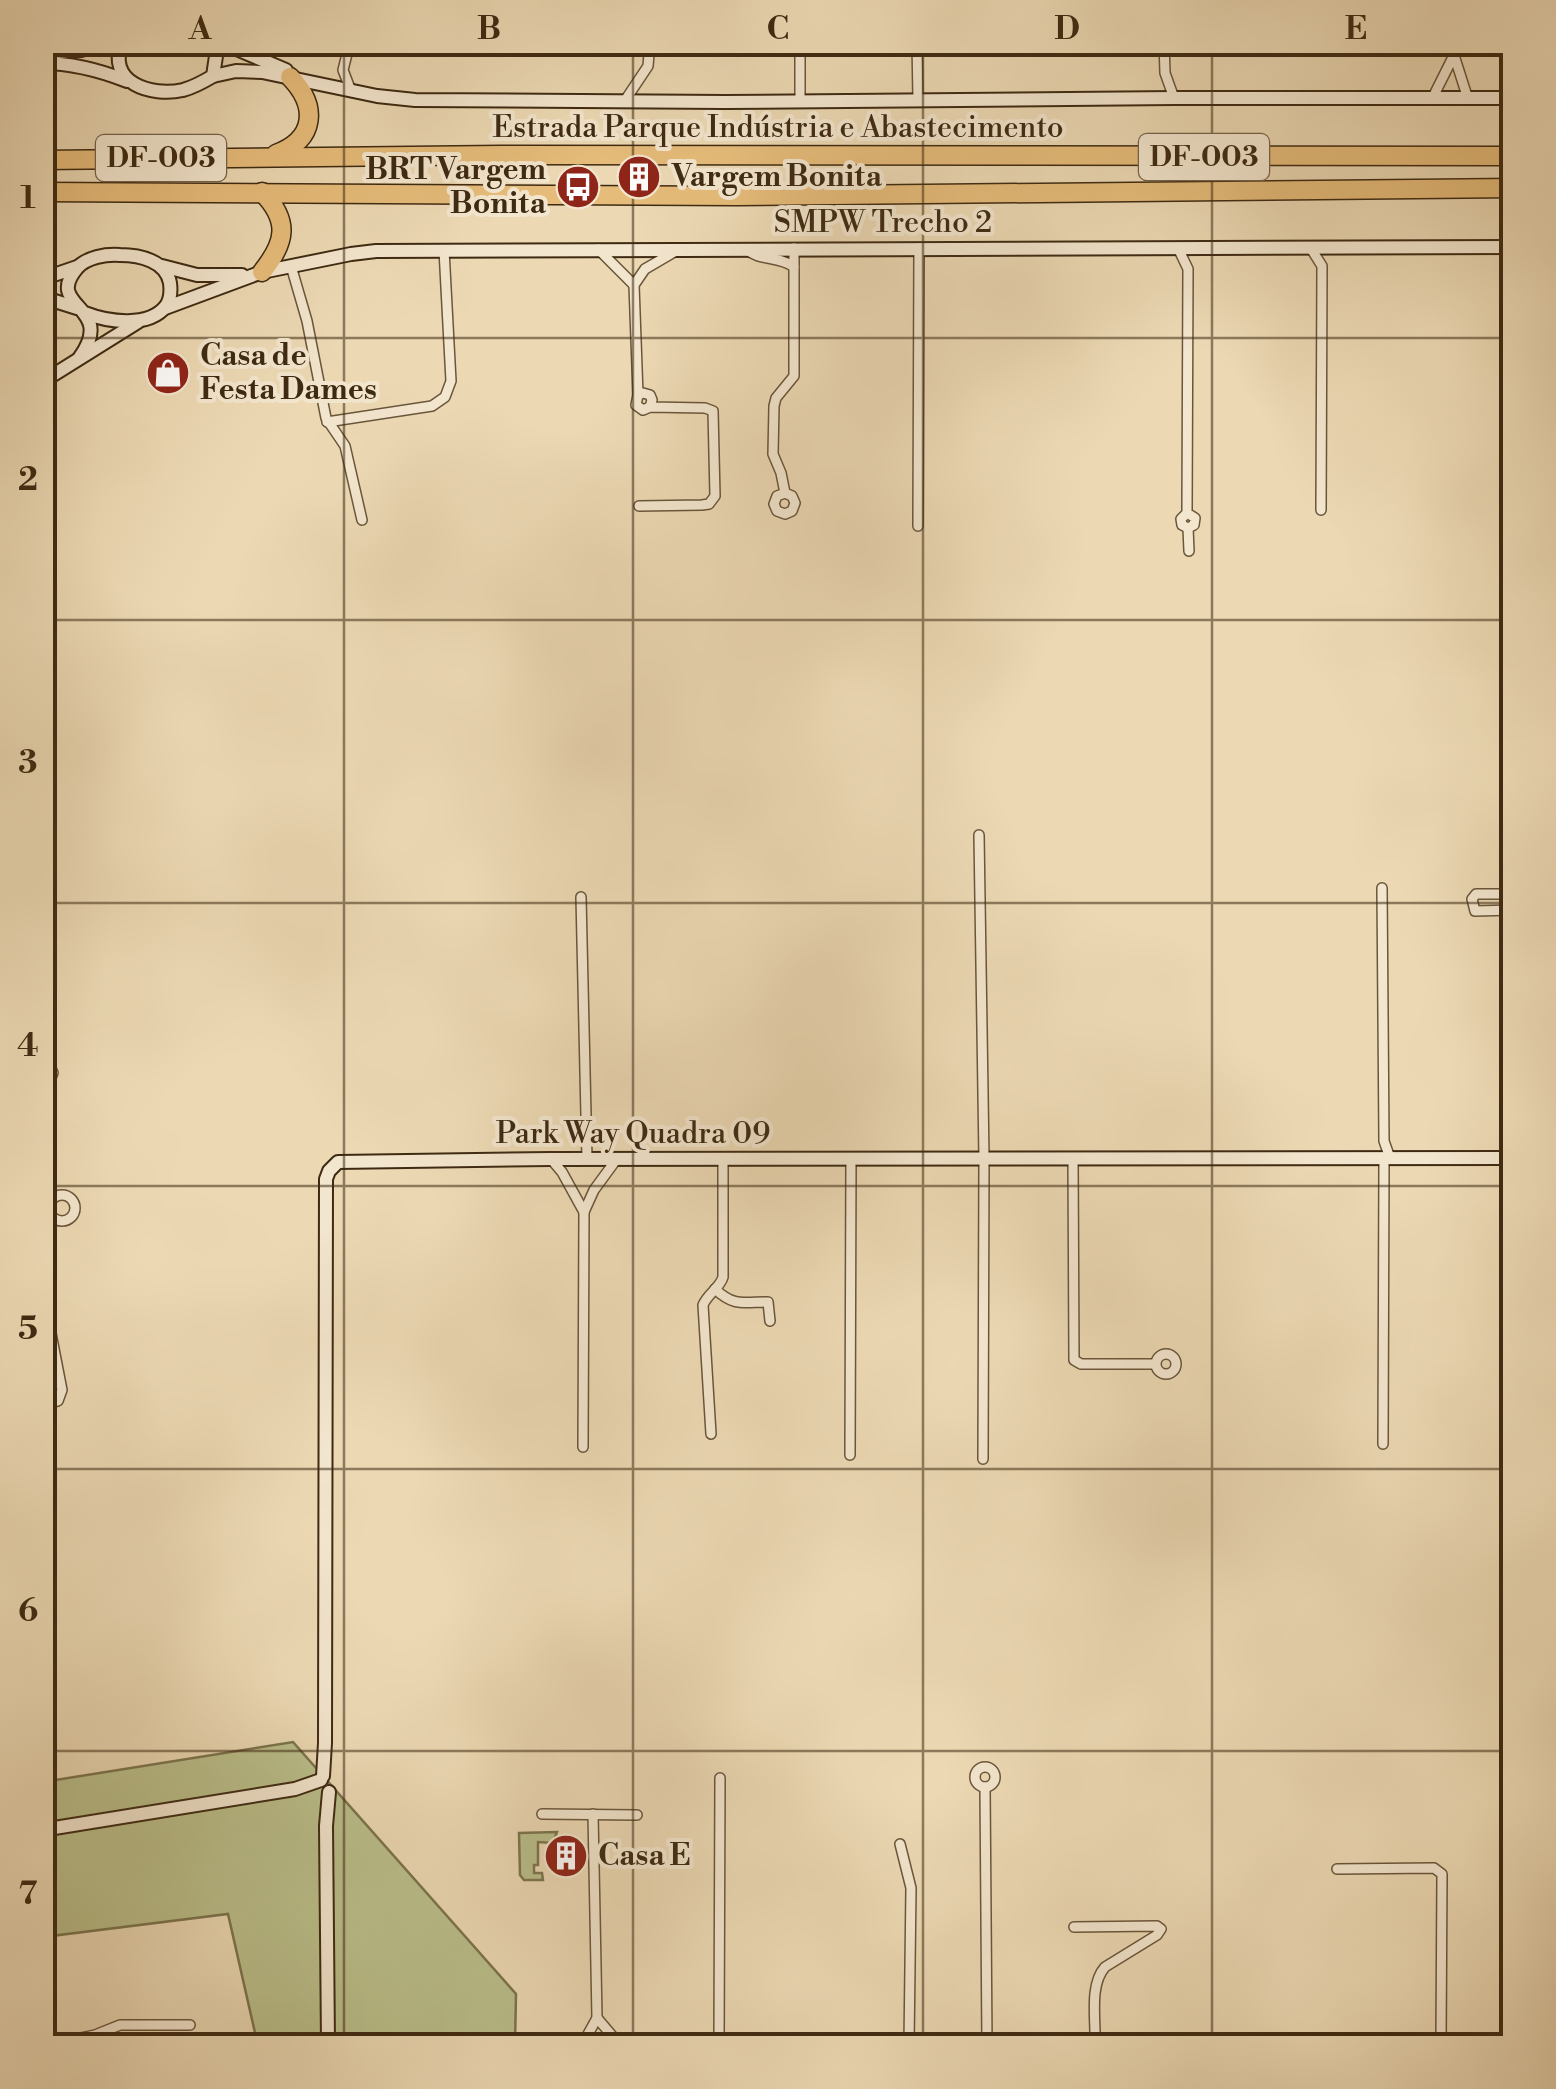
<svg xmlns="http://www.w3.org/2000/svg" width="1556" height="2089" font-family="'Libre Bodoni',serif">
<rect width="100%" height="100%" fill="#ecd9b4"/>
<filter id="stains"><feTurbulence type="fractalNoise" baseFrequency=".002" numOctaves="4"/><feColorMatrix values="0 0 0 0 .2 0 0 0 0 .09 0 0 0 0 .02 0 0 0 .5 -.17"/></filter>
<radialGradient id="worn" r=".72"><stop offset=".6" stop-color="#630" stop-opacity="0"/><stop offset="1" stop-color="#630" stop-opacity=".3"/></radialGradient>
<!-- green -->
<g fill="#babf8b" stroke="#7c744e" stroke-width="2.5">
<path d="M293,1742l223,252 -1,52h-257l-30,-132 -185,23v-155z"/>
<path d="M557,1832l-4,11 -15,-1v23h-4v8h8l1,7h-19l-4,-5 -1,-42z"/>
</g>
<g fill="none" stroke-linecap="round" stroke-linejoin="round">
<!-- street casing -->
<g stroke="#6a563a" stroke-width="12">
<g id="street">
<path d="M350,42l-7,28 8,21"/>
<path d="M800,42v59"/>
<path d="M917,42l1,58"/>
<path d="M1164,42l1,31 9,25"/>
<path d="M1454,42v13l14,44"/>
<path d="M1432,99l22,-44"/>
<path d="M624,102l24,-36 2,-24"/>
<path d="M1310,247l12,19 -1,244"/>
<path d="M1178,248l10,21 -1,244 -6,6 1,6 6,3 6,-3 1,-7 -8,-5"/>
<path d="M598,249l36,36"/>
<path d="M746,249c14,13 32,6 48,18"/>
<path d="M291,266l16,55 19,97 19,28 17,74"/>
<path d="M638,395l-4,-110 11,-16 29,-17"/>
<path d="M327,422l105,-16 13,-9 6,-16 -7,-131"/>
<path d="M785,493l-8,3 -3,8 3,7 8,3 7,-3 3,-8 -3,-7 -7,-3 -4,-20 -8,-19 1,-48 2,-8 18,-22v-128"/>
<path d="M639,506l63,-1 7,-1 6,-8 -2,-85 -8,-3 -55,-1 -7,3 -7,-5 2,-10 5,-2 7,2 2,5 -2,7"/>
<path d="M918,526l1,-278"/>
<path d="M1188,528l1,23"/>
<path d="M979,835l5,323 -1,301"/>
<path d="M1382,888l2,253 6,17"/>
<path d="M1514,894h-38l-4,5 3,12 39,-1"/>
<path d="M581,897l6,262"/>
<path d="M42,1062l8,4 3,7 -3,7 -8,4"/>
<path d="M1073,1158l1,202 7,4h74"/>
<path d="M551,1159l11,13 22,40 -1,235"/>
<circle cx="62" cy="1208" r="13"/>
<path d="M584,1212l10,-22 22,-30"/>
<path d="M42,1287l20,103 -4,11 -16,4"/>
<path d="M715,1289c19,18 28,13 53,13l2,19"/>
<circle cx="1166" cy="1364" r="10"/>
<path d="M711,1434l-8,-129c5,-12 17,-17 20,-28v-119"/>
<path d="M1383,1444l1,-286"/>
<path d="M850,1455l1,-297"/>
<circle cx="985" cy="1777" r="10"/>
<path d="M985,1787l2,256"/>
<path d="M542,1814l95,1"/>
<path d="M900,1844l11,44 -2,156"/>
<path d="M1337,1869l97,-1 8,6 -1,168"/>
<path d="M1074,1927l83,-1 4,3 -4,6 -52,32c-16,18 -9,53 -10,76"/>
<path d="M597,2018l23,27"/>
<path d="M719,2044l1,-266"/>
<path d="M582,2045l15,-27 -4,-204"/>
<path d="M42,2046l53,-11 25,-10h70"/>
</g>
</g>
<!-- secondary casing -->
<g stroke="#3e2a12" stroke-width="16">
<g id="secondary">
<path d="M122,42c-16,41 29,55 61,48 11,-3 20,-8 30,-14l3,-20 -4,-14"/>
<path d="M220,42l66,28"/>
<path d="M42,53l39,-3 30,-8"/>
<path d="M42,63c31,0 57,7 85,18"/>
<path d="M213,76l23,-5 26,1 115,24 38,4 310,2 449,-4h340"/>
<path d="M162,266l35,9h45"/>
<path d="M42,279l35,-12"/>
<path d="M42,297l35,11"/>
<path d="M165,308l97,-36 89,-18 25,-3 1138,-4"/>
<path d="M80,357c37,-52 -37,-49 -3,-89 10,-11 29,-14 43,-13 20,0 46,6 50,28 1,8 1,16 -4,23 -17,22 -58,16 -81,7"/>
<path d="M42,382l96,-60"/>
<path d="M323,1776l2,-33 1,-564 3,-8 9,-9 212,-3 964,-1"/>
<path d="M329,1792l-3,34 2,217 187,2 999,-3"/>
<path d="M42,1830l253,-41 26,-9"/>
</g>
</g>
<!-- highway casing -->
<g stroke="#3e2a12" stroke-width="21">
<g id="highway">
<path d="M42,64l2,-1"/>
<path d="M276,154c40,-15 42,-48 14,-77"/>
<path d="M42,160l459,-5 1013,1"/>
<path d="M42,192l695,4 777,-8"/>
<path d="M262,192c28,29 24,50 0,80"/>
</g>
</g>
<!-- street -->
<use href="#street" stroke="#f3e6ce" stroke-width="9"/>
<!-- secondary -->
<use href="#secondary" stroke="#f3e6ce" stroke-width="12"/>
<!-- highway -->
<use href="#highway" stroke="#e6bc7a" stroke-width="18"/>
</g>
<!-- grid -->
<path fill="none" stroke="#3e2a12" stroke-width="2.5" stroke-opacity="0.55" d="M344,42v2004M633,42v2004M923,42v2004M1212,42v2004M42,338h1472M42,620h1472M42,903h1472M42,1186h1472M42,1469h1472M42,1751h1472"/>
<!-- icons -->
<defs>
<g id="building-disc" transform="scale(2.25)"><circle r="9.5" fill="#8f2418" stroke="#f3e6ce"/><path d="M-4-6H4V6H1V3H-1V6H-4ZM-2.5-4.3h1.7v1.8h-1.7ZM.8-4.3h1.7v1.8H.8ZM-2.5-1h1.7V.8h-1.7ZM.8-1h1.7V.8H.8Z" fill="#fff"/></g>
<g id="bus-disc" transform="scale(2.25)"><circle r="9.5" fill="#8f2418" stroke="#f3e6ce"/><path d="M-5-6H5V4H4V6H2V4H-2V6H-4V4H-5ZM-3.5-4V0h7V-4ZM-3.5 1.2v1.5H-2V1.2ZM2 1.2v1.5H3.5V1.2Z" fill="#fff"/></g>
<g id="shop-disc" transform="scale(2.25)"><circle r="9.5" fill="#8f2418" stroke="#f3e6ce"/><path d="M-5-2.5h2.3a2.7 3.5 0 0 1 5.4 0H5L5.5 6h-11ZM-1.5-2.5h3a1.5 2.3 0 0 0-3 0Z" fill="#fff"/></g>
</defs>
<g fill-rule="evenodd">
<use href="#building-disc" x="639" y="177"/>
<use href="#bus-disc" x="578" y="187"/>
<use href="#shop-disc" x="168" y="373"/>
<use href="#building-disc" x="566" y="1856"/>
</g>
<g text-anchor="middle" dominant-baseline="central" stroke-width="8" stroke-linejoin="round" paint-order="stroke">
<!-- shield labels -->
<g fill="#f3e6ce" stroke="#74624a" stroke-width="2.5">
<rect x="1139" y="134" width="130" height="46" rx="8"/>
<rect x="96" y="135" width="130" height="46" rx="8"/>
</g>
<g font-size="28" font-weight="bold" fill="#3e2a12">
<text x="1204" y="157">DF-003</text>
<text x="161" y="158">DF-003</text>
</g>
<!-- street labels -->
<g font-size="30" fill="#3e2a12" stroke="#f3e6ce">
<text x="778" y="128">Estrada Parque Indústria e Abastecimento</text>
<text x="883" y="223">SMPW Trecho 2</text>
<text x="633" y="1134">Park Way Quadra 09</text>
</g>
<!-- poi labels -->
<g font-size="30" font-weight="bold" fill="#3e2a12" stroke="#f3e6ce" text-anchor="start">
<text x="546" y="170" text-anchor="end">BRT Vargem<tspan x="546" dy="34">Bonita</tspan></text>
<text x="672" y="177">Vargem Bonita</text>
<text x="200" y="356">Casa de<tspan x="200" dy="34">Festa Dames</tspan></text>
<text x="598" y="1856">Casa E</text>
</g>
</g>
<!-- margin -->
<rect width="1556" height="2089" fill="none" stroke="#ecd9b4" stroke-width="110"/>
<rect x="55" y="55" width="1446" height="1979" fill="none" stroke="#3e2a12" stroke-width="4"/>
<g font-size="32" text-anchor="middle" font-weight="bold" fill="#3e2a12">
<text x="200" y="39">A</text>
<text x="489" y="39">B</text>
<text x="778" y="39">C</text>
<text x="1067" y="39">D</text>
<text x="1356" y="39">E</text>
<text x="28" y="208">1</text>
<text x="28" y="490">2</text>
<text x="28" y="773">3</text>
<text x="28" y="1056">4</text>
<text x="28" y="1339">5</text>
<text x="28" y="1621">6</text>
<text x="28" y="1904">7</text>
</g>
<rect width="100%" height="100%" filter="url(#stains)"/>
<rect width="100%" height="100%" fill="url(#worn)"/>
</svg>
